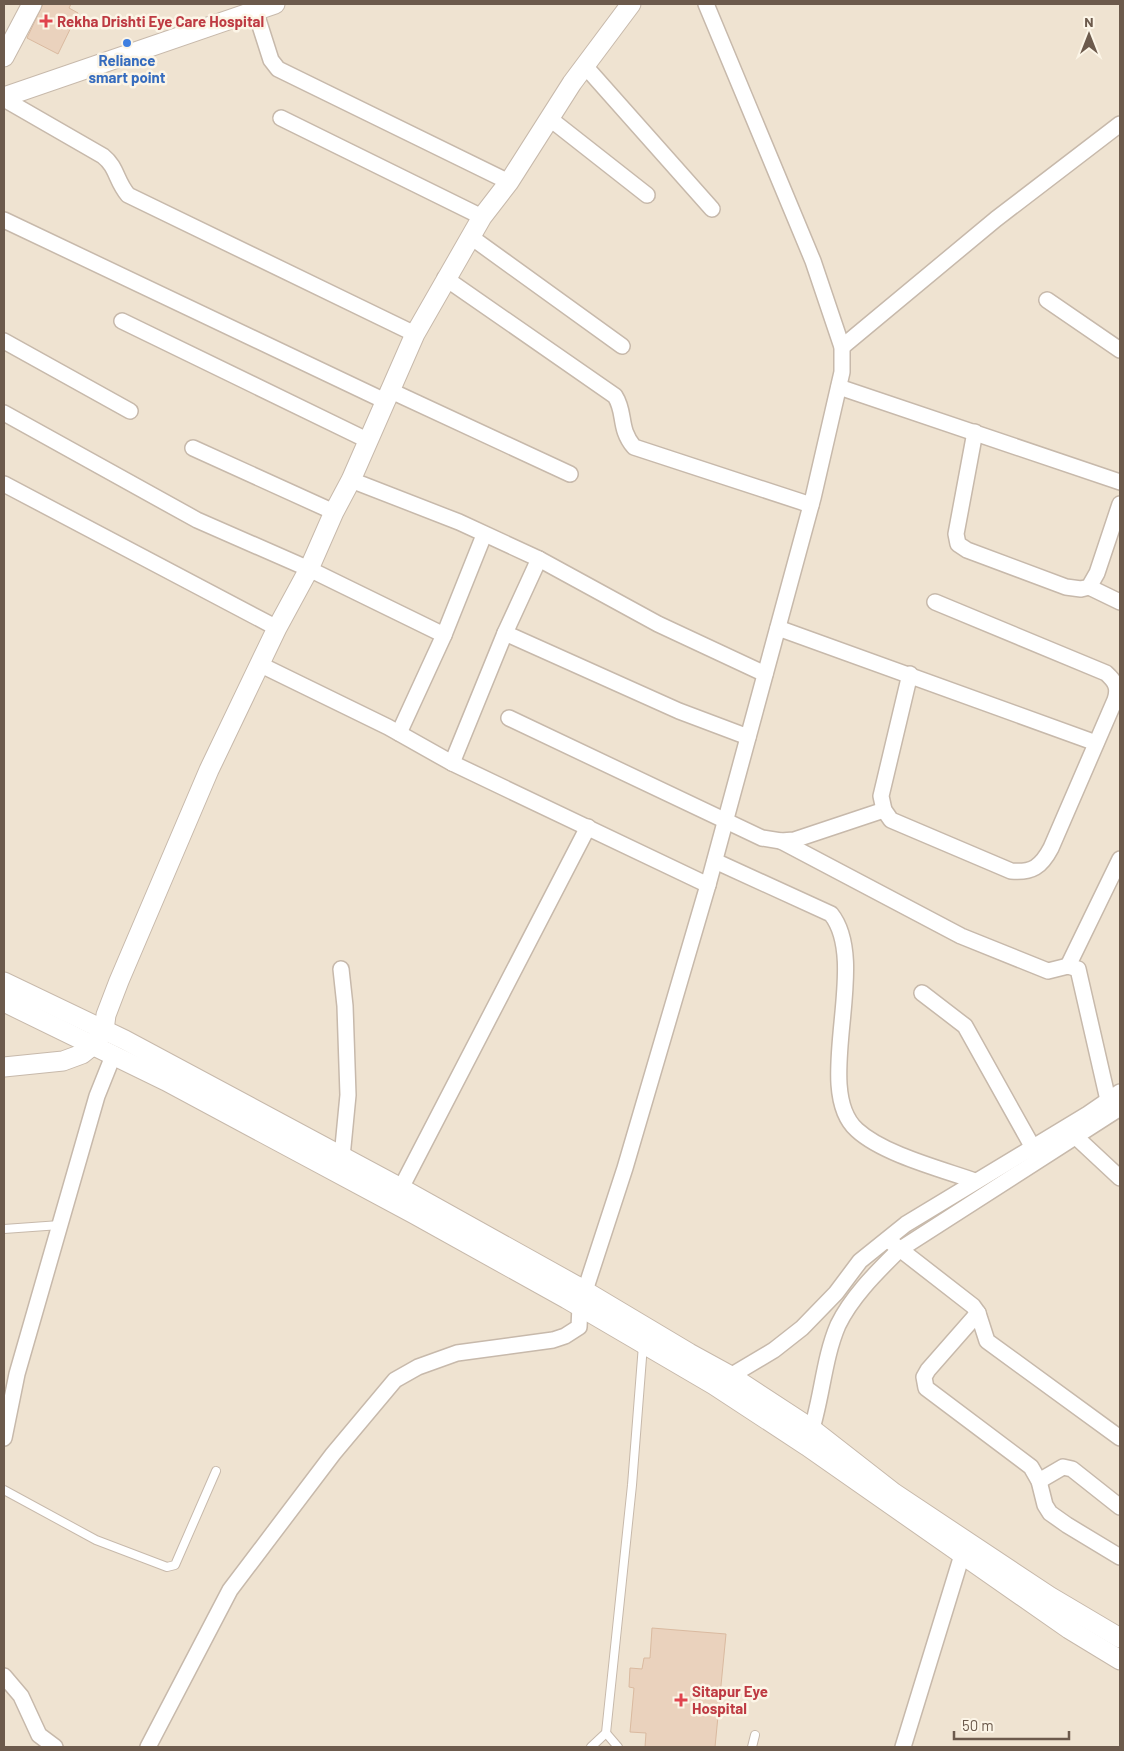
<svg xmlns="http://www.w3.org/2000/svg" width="1124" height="1751" font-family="Barlow,sans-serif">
<rect width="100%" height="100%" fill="#f8f1e2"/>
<!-- residential -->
<rect fill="#efe3d1" x="4" y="4" width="1116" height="1743"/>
<!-- building -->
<g fill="#ead2bd" stroke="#dabaa0">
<path d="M43,4h28l-2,4 9,5 -20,41 -31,-16z"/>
<path d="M652,1628l74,6 -11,113h-70l1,-14 -16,-1 4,-44 -5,-1 1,-19 12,1 2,-11h6z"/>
</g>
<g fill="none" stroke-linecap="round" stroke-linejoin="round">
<!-- service casing -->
<g stroke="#c7b9ab" stroke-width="10">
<g id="service">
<path d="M4,1229l56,-4"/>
<path d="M4,1490l92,50 71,27 8,-2 41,-94"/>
<path d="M606,1733l12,14"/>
<path d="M591,1747l15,-14 26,-248 11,-140"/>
<path d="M752,1747l3,-12"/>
</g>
</g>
<!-- minor casing -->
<g stroke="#c7b9ab" stroke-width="18">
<g id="minor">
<path d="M255,10l16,50 7,9 231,113"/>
<path d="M585,66l127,143"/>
<path d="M4,99l99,57c14,11 13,25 25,39l287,139"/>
<path d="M281,118l201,99"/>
<path d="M549,118l98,77"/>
<path d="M4,220l381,181"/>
<path d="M471,237l151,109"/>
<path d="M445,278l170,118c11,17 3,32 19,51l177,58"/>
<path d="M1047,300l73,50"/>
<path d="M122,321l247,120"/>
<path d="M4,341l126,70"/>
<path d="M842,347l154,-128 124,-95"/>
<path d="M839,387l281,95"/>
<path d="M389,390l181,84"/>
<path d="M4,413l193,107 112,49 135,66"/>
<path d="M975,432l-19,102 2,10 9,6 99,37 15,2 8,-2 8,-14 23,-69"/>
<path d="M193,448l141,64"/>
<path d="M351,480l108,42 80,37 119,65 107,50"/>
<path d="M4,484l273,144"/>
<path d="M1089,587l31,15"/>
<path d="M778,628l318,115"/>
<path d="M505,633l174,78 69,26"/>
<path d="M259,664l129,63 64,36 256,122"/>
<path d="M910,674l-29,122 3,14 7,10 120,51c21,2 30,-4 40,-23l64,-148c4,-12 1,-18 -9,-27l-171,-71"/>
<path d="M509,718l253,120 19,3 13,-1 90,-30"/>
<path d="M399,733l45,-98 40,-100"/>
<path d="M452,763l53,-130 34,-74"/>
<path d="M781,841l180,95 87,35 20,-5 10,3 30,131"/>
<path d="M715,861l116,53c40,50 -20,175 26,216 26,24 84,39 118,51"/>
<path d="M1068,966l52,-107"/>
<path d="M341,969l4,37 3,89 -6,62"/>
<path d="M922,993l43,33 67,120"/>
<path d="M1076,1137l44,41"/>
<path d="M401,1188l187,-361"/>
<path d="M892,1243l81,63 5,7 9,28 133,97"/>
<path d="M978,1313l-50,57 -4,7 2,11 105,79 8,14 6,24 5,8 17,12 53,32"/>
<path d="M722,1381l52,-31 28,-22 34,-35 24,-32 46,-37 182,-110 32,-22"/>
<path d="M4,1438l13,-64 80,-278 16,-40"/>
<path d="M809,1438c13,-37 14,-78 29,-113 14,-29 39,-53 61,-75l221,-142"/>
<path d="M1039,1481l24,-14 9,2 48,38"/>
<path d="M4,1676l17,20 18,39 16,12"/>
<path d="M148,1747l82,-157 103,-136 62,-74 23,-13 39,-14 96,-13 12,-4 14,-9 1,-21 45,-138 83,-283 105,-387 29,-126v-25l-29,-86 -107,-257"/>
<path d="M903,1747l59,-192"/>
</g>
</g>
<!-- tertiary casing -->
<g stroke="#c7b9ab" stroke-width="21">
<g id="tertiary">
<path d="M4,57l28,-53"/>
<path d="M4,97l271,-93"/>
<path d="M4,982l121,58 276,148 174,97 114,68 42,23 81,53 82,64 155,103 71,42"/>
<path d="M4,1002l162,79 248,133 153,85 147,86 93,61 262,183 51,31"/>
<path d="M4,1067l59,-6 19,-7 10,-8 12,-16 2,-15 13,-34 90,-211 68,-142 32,-59 25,-57 17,-32 64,-146 67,-117 27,-35 63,-99 59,-79"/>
</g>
</g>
<!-- service -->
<use href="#service" stroke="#fff" stroke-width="8"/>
<!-- minor -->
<use href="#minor" stroke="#fff" stroke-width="15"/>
<!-- tertiary -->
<use href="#tertiary" stroke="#fff" stroke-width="19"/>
</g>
<!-- markers -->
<g fill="#e0444e" stroke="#fcf5e7" stroke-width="2">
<path d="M43.5 13.5h5v5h5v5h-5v5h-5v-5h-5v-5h5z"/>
<path d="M678.5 1692.5h5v5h5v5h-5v5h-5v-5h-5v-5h5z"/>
</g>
<circle fill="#3f7fe0" stroke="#fcf5e7" stroke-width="2" cx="127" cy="43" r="5"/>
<g text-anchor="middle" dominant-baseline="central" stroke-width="5" stroke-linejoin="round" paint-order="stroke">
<!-- health labels -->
<g font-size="15" font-weight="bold" fill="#be3a42" stroke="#fcf5e7" text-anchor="start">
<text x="57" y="21">Rekha Drishti Eye Care Hospital</text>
<text x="692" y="1691">Sitapur Eye<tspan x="692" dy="17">Hospital</tspan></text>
</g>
<!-- shop labels -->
<g font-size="15" font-weight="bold" fill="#366cbe" stroke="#fcf5e7">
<text x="127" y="60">Reliance<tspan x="127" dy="17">smart point</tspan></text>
</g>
</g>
<!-- border -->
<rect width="1124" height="1751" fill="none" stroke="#6c5a4c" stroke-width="10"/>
<!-- north arrow -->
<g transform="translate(1089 35)" stroke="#fcf5e7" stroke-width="4" paint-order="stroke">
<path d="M0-4L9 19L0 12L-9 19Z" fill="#6c5a4c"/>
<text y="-8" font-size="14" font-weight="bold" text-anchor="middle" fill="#6c5a4c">N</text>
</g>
<!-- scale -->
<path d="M954 1731v8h115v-8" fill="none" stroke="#6c5a4c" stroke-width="2.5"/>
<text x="962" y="1731" font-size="15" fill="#6c5a4c" stroke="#fcf5e7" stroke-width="4" paint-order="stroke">50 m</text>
</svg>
